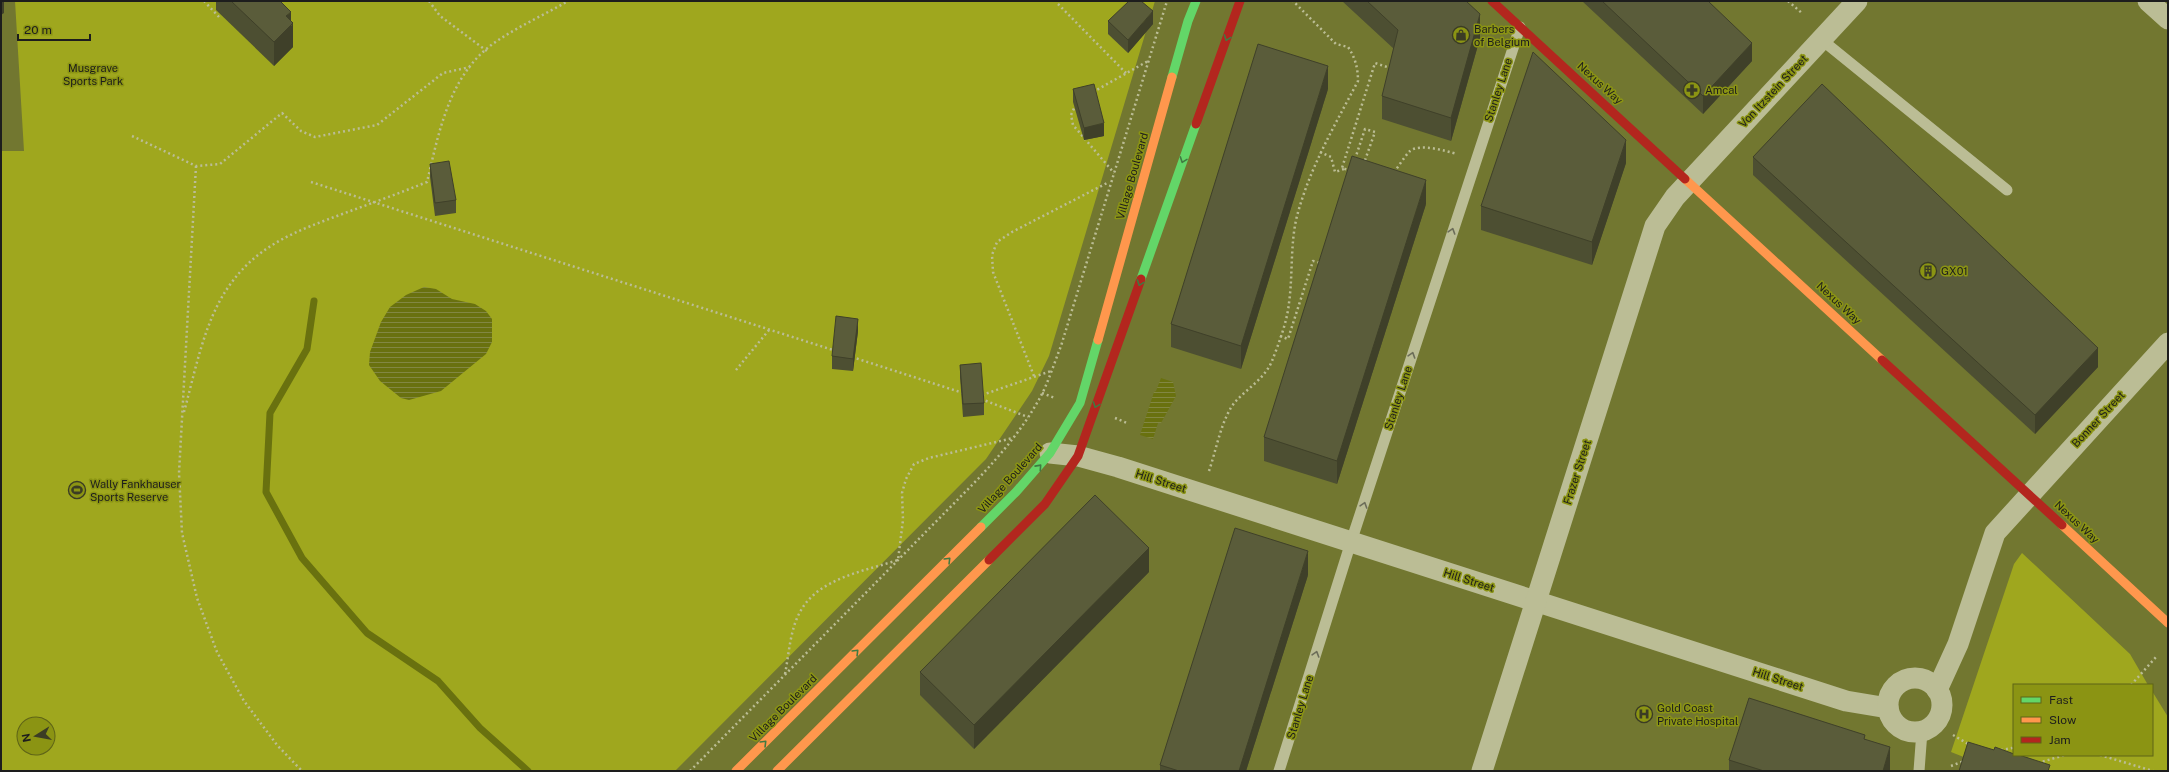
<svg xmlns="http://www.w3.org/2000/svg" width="2169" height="772" font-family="'Public Sans',sans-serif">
<defs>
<pattern id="water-rules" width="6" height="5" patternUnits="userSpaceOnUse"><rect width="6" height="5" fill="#69710f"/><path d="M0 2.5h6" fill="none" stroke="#828743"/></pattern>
</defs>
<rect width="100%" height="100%" fill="#727730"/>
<!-- park -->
<g fill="#9fa71e" fill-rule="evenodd">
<path d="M15,1h1140l-106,355 -17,35 -46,68 -311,312h-674v-620h23zM24,724h24v24h-24z"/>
<path d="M2022,553l108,101 18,31h-134v70h138v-64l16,26v54h-169l-48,-19 63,-188z"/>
</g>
<!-- water -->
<g fill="url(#water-rules)">
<path d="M424,287l12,2 16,10 23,5 11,7 6,8v23l-6,12 -45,37 -32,9 -8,-2 -21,-17 -11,-16 1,-13 11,-30 9,-15 16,-12z"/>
<path d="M1161,378l12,4 3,14 -15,27h-3l-5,16 -13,-4 14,-43 2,-1z"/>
</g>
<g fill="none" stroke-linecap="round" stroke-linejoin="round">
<!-- stream -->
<path stroke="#69710f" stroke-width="7" d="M314,301l-7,48 -37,64 -4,79 36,66 65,75 71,48 42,47 48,43"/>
<!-- path -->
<g stroke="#bbbd95" stroke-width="2.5" stroke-dasharray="2 3" stroke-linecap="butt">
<path d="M204,1l15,16"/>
<path d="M429,1l11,15 47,35"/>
<path d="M1788,1l15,13"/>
<path d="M1058,4l68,69"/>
<path d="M1093,92l55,-31"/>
<path d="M1076,104l-5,11 2,10 41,48"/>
<path d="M132,136l64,30 24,-2 62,-51 19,18 14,6 62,-12 66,-52 27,-6"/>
<path d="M1320,152l11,5 4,15 9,-3"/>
<path d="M1355,159l10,-30 10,3 -11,31"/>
<path d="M196,166l-17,307 3,60 15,65 20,54 27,49 33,44 25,26"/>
<path d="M1351,171l-9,-3 33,-105 15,5"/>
<path d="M1394,172c5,-6 10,-15 16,-21 10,-8 36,0 47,3"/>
<path d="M311,182l525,169"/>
<path d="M1280,336l8,3 25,-78 8,2"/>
<path d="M852,357l111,36"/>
<path d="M736,370l33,-40"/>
<path d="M1034,376l-41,-104 -1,-17 5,-13 15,-10 97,-50"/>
<path d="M1042,393l13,5"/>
<path d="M982,395l69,-24"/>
<path d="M981,399l47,18"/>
<path d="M184,412c11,-40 20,-89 43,-123 30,-45 70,-58 118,-76 27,-10 55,-20 82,-31 12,-50 22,-107 67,-139 23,-16 50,-28 74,-42"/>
<path d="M1115,418l12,5"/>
<path d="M1209,471c7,-20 13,-55 27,-70 12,-13 29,-23 36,-40 7,-18 15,-39 17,-58 4,-29 1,-59 8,-87 13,-49 38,-91 61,-135 0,-13 -3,-24 -10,-34l-12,-3 -43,-43"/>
<path d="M785,674c4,-20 5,-44 15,-62 18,-34 65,-41 98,-52l5,-40 -1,-27 4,-14 8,-15 15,-6 84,-20"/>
<path d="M2131,685l26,-29"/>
<path d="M1953,735l17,10"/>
<path d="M2001,750l11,-2 2,-4"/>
<path d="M2100,755l53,16"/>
<path d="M2038,763l27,-8"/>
<path d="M1951,766l13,-5"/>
<path d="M690,771l288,-292c25,-27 48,-54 65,-87 7,-15 12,-31 18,-46l106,-345"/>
</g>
<!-- lane -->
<g stroke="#bbbd95" stroke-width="11">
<path d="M1822,40l185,150"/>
<path d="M1279,771l72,-229 169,-515"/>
<path d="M1919,771l3,-40"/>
</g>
<!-- street -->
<g stroke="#bbbd95" stroke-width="21">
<path d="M2148,1l20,18"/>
<path d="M1050,453l28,3 40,11 728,234 42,7"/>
<circle cx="1915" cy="705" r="27"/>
<path d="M1937,690l21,-46 37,-111 173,-190"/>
<path d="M1482,771l173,-545 20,-29 182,-196"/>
</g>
<!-- fast -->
<g stroke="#63d668" stroke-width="9">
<path d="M1172,77l16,-56 8,-20"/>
<path d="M1141,279l55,-155"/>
<path d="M981,527l35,-35 34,-39 30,-50 18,-63"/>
</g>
<!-- slow -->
<g stroke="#ff974d" stroke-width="9">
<path d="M1685,179l197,181"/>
<path d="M1098,340l74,-263"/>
<path d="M2062,525l106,98"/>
<path d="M736,771l245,-244"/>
<path d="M777,771l212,-211"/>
</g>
<!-- jam -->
<g stroke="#b3261e" stroke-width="9">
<path d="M1492,1l193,178"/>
<path d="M1196,124l44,-123"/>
<path d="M1882,360l180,165"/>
<path d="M989,560l56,-56 33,-48 63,-177"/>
</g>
</g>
<!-- wall -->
<g fill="#4d4f32">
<path d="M216,1h64l11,20 2,26 -19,19 -58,-56z"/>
<path d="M1342,1h124l14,37 -29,103 -69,-22v-23l12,-47z"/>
<path d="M1582,1h126l44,60 -49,53z"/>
<path d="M1108,21l45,3 -25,29 -20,-19z"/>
<path d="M1073,89l31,47 -20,4 -11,-38z"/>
<path d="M1328,89l-87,280 -70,-22v-23z"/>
<path d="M1753,157l345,210 -63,67 -282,-259z"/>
<path d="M1626,163l-34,102 -111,-35v-24z"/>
<path d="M430,164l26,36v13l-21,3 -5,-39z"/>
<path d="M1426,204l-89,280 -73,-23v-24z"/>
<path d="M858,331l-5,40 -21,-2v-13z"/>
<path d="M960,365l24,38v12l-21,2 -3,-40z"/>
<path d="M1149,572l-175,177 -54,-54v-23z"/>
<path d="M1308,575l-62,196h-86v-6z"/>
<path d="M1865,739l25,32h-161v-11z"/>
</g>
<!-- shaded-wall -->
<g fill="#3f4029">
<path d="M1,1h3v12l-3,2z"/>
<path d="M1153,11v13l-25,29v-13z"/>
<path d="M291,12v14l2,-3v24l-19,19v-24l12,-26z"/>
<path d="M1480,14v24l-29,103v-23z"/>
<path d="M1752,43v18l-49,53v-18z"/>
<path d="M1328,66v23l-87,280v-23z"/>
<path d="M1104,123v13l-20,4v-12z"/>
<path d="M1626,140v23l-34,102v-23z"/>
<path d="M1426,180v24l-89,280v-23z"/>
<path d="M858,319v12l-5,40v-12z"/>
<path d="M2098,348v19l-63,67v-19z"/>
<path d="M1149,548v24l-175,177v-24z"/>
<path d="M1308,551v24l-62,196h-7z"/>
<path d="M1890,747v24h-7z"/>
</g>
<!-- building -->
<g fill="#5a5c3a" stroke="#3f4029">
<path d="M231,1h49l11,11 -5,4 7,7 -19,19z"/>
<path d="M1129,1h12l12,10 -25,29 -20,-19z"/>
<path d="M1367,1h99l14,13 -29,104 -69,-22 16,-66z"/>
<path d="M1602,1h106l44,42 -49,53z"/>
<path d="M1258,44l70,22 -87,280 -70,-22z"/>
<path d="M1533,52l93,88 -34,102 -111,-36z"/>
<path d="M1094,84l10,39 -20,5 -11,-39z"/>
<path d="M1822,84l276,264 -63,67 -282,-258z"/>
<path d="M1352,156l74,24 -89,281 -73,-24z"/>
<path d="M449,161l7,39 -21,3 -5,-39z"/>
<path d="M836,316l22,3 -5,40 -21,-3z"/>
<path d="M981,363l3,40 -21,1 -3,-39z"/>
<path d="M1095,495l54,53 -175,177 -54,-53z"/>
<path d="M1235,528l73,23 -69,220h-60l-19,-6z"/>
<path d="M1749,698l116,37 -1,4 26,8 -7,24h-119l-35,-11z"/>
<path d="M1968,742l26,8 1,-3 19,7v1h5l31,10 -2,6h-89z"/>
</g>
<!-- one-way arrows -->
<defs><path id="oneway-chevron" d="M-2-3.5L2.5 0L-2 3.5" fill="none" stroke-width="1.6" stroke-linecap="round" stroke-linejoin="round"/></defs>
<g stroke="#407a42">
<use href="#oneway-chevron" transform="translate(1227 38) rotate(110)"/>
<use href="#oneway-chevron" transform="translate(1183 160) rotate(110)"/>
<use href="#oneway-chevron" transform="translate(1140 283) rotate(110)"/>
<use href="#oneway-chevron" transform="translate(1096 405) rotate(110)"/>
<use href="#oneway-chevron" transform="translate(1039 467) rotate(-48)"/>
<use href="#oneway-chevron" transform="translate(948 560) rotate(-45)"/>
<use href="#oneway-chevron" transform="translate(856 652) rotate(-45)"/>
<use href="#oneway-chevron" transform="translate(764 743) rotate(-45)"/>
</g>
<g stroke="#6c6d59">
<use href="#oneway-chevron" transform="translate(1452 231) rotate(-72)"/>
<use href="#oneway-chevron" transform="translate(1412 355) rotate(-72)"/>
<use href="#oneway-chevron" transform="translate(1364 505) rotate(-72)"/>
<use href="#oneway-chevron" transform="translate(1316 654) rotate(-73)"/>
</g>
<!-- icons -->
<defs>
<g id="shop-ring" transform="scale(0.9)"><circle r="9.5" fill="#8b9413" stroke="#3b3c24" stroke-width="1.5"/><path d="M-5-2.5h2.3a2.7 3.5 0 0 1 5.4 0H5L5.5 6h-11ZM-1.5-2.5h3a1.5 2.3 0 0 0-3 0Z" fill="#3b3c24"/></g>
<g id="pharmacy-ring" transform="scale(0.9)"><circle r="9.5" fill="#8b9413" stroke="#3b3c24" stroke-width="1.5"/><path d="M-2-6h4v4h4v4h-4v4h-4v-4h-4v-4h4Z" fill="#3b3c24"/></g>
<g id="building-ring" transform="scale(0.9)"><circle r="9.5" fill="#8b9413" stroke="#3b3c24" stroke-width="1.5"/><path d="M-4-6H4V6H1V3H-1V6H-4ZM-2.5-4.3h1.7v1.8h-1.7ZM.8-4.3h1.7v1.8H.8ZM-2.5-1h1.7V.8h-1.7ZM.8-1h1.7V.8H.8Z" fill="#3b3c24"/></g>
<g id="stadium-ring" transform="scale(0.9)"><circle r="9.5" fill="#8b9413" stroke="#3b3c24" stroke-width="1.5"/><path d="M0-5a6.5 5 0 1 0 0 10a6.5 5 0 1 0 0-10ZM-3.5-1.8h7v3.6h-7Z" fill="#3b3c24"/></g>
<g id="hospital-ring" transform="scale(0.9)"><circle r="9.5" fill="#8b9413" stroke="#3b3c24" stroke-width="1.5"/><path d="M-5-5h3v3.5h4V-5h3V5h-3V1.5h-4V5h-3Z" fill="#3b3c24"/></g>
</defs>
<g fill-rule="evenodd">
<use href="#shop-ring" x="1461" y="35"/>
<use href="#pharmacy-ring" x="1692" y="90"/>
<use href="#building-ring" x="1928" y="271"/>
<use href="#stadium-ring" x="77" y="490"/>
<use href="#hospital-ring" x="1644" y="714"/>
</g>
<g text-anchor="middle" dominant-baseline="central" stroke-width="3" stroke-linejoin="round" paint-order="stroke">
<!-- poi labels -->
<g font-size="11" fill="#1d1d1d" stroke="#8b9413" text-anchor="start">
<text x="1474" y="29">Barbers<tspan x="1474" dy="13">of Belgium</tspan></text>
<text x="1705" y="90">Amcal</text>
<text x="1941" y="271">GX01</text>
<text x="90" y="484">Wally Fankhauser<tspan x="90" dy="13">Sports Reserve</tspan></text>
<text x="1657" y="708">Gold Coast<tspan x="1657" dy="13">Private Hospital</tspan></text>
</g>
<!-- park labels -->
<g font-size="11" fill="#1d1d1a" stroke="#8b9413">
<text x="93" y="68">Musgrave<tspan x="93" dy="13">Sports Park</tspan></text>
</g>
<!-- street labels -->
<g font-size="11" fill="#1d1d1d" stroke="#8b9413">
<text transform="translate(1600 83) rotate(42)">Nexus Way</text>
<text transform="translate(1498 90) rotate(-72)">Stanley Lane</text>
<text transform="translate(1773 91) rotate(-47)">Von Itzstein Street</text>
<text transform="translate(1132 176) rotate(-74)">Village Boulevard</text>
<text transform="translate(1839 303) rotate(43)">Nexus Way</text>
<text transform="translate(1398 398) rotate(-72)">Stanley Lane</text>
<text transform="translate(2098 419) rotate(-47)">Bonner Street</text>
<text transform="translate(1577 472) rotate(-72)">Frazer Street</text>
<text transform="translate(1010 478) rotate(-48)">Village Boulevard</text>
<text transform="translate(1161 481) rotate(18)">Hill Street</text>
<text transform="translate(2077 522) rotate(43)">Nexus Way</text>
<text transform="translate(1469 580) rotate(18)">Hill Street</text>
<text transform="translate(1778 679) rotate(18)">Hill Street</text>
<text transform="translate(1300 707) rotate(-73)">Stanley Lane</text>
<text transform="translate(783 708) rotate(-45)">Village Boulevard</text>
</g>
</g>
<!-- border -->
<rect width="2169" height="772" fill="none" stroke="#1d1d1d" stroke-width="4"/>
<!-- legend -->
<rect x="2013" y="684" width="140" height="72" fill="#8b9413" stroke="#5f6417"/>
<rect x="2021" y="697" width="20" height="6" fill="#63d668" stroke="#5f6417"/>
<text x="2049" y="704" font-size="12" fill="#1d1d1d">Fast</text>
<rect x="2021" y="717" width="20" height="6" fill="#ff974d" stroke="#5f6417"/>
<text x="2049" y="724" font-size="12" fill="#1d1d1d">Slow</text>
<rect x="2021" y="737" width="20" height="6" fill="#b3261e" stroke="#5f6417"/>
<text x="2049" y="744" font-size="12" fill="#1d1d1d">Jam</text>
<!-- north arrow -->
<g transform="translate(36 736) rotate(259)"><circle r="19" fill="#8b9413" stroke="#5f6417"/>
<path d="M0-3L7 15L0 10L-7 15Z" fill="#3b3c24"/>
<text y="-6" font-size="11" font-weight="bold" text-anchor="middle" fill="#1d1d1d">N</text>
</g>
<!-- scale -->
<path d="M18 34v6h72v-6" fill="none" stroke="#1d1d1d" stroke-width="2"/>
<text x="24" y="34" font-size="12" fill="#1d1d1d" stroke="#8b9413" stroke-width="3" paint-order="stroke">20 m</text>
</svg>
